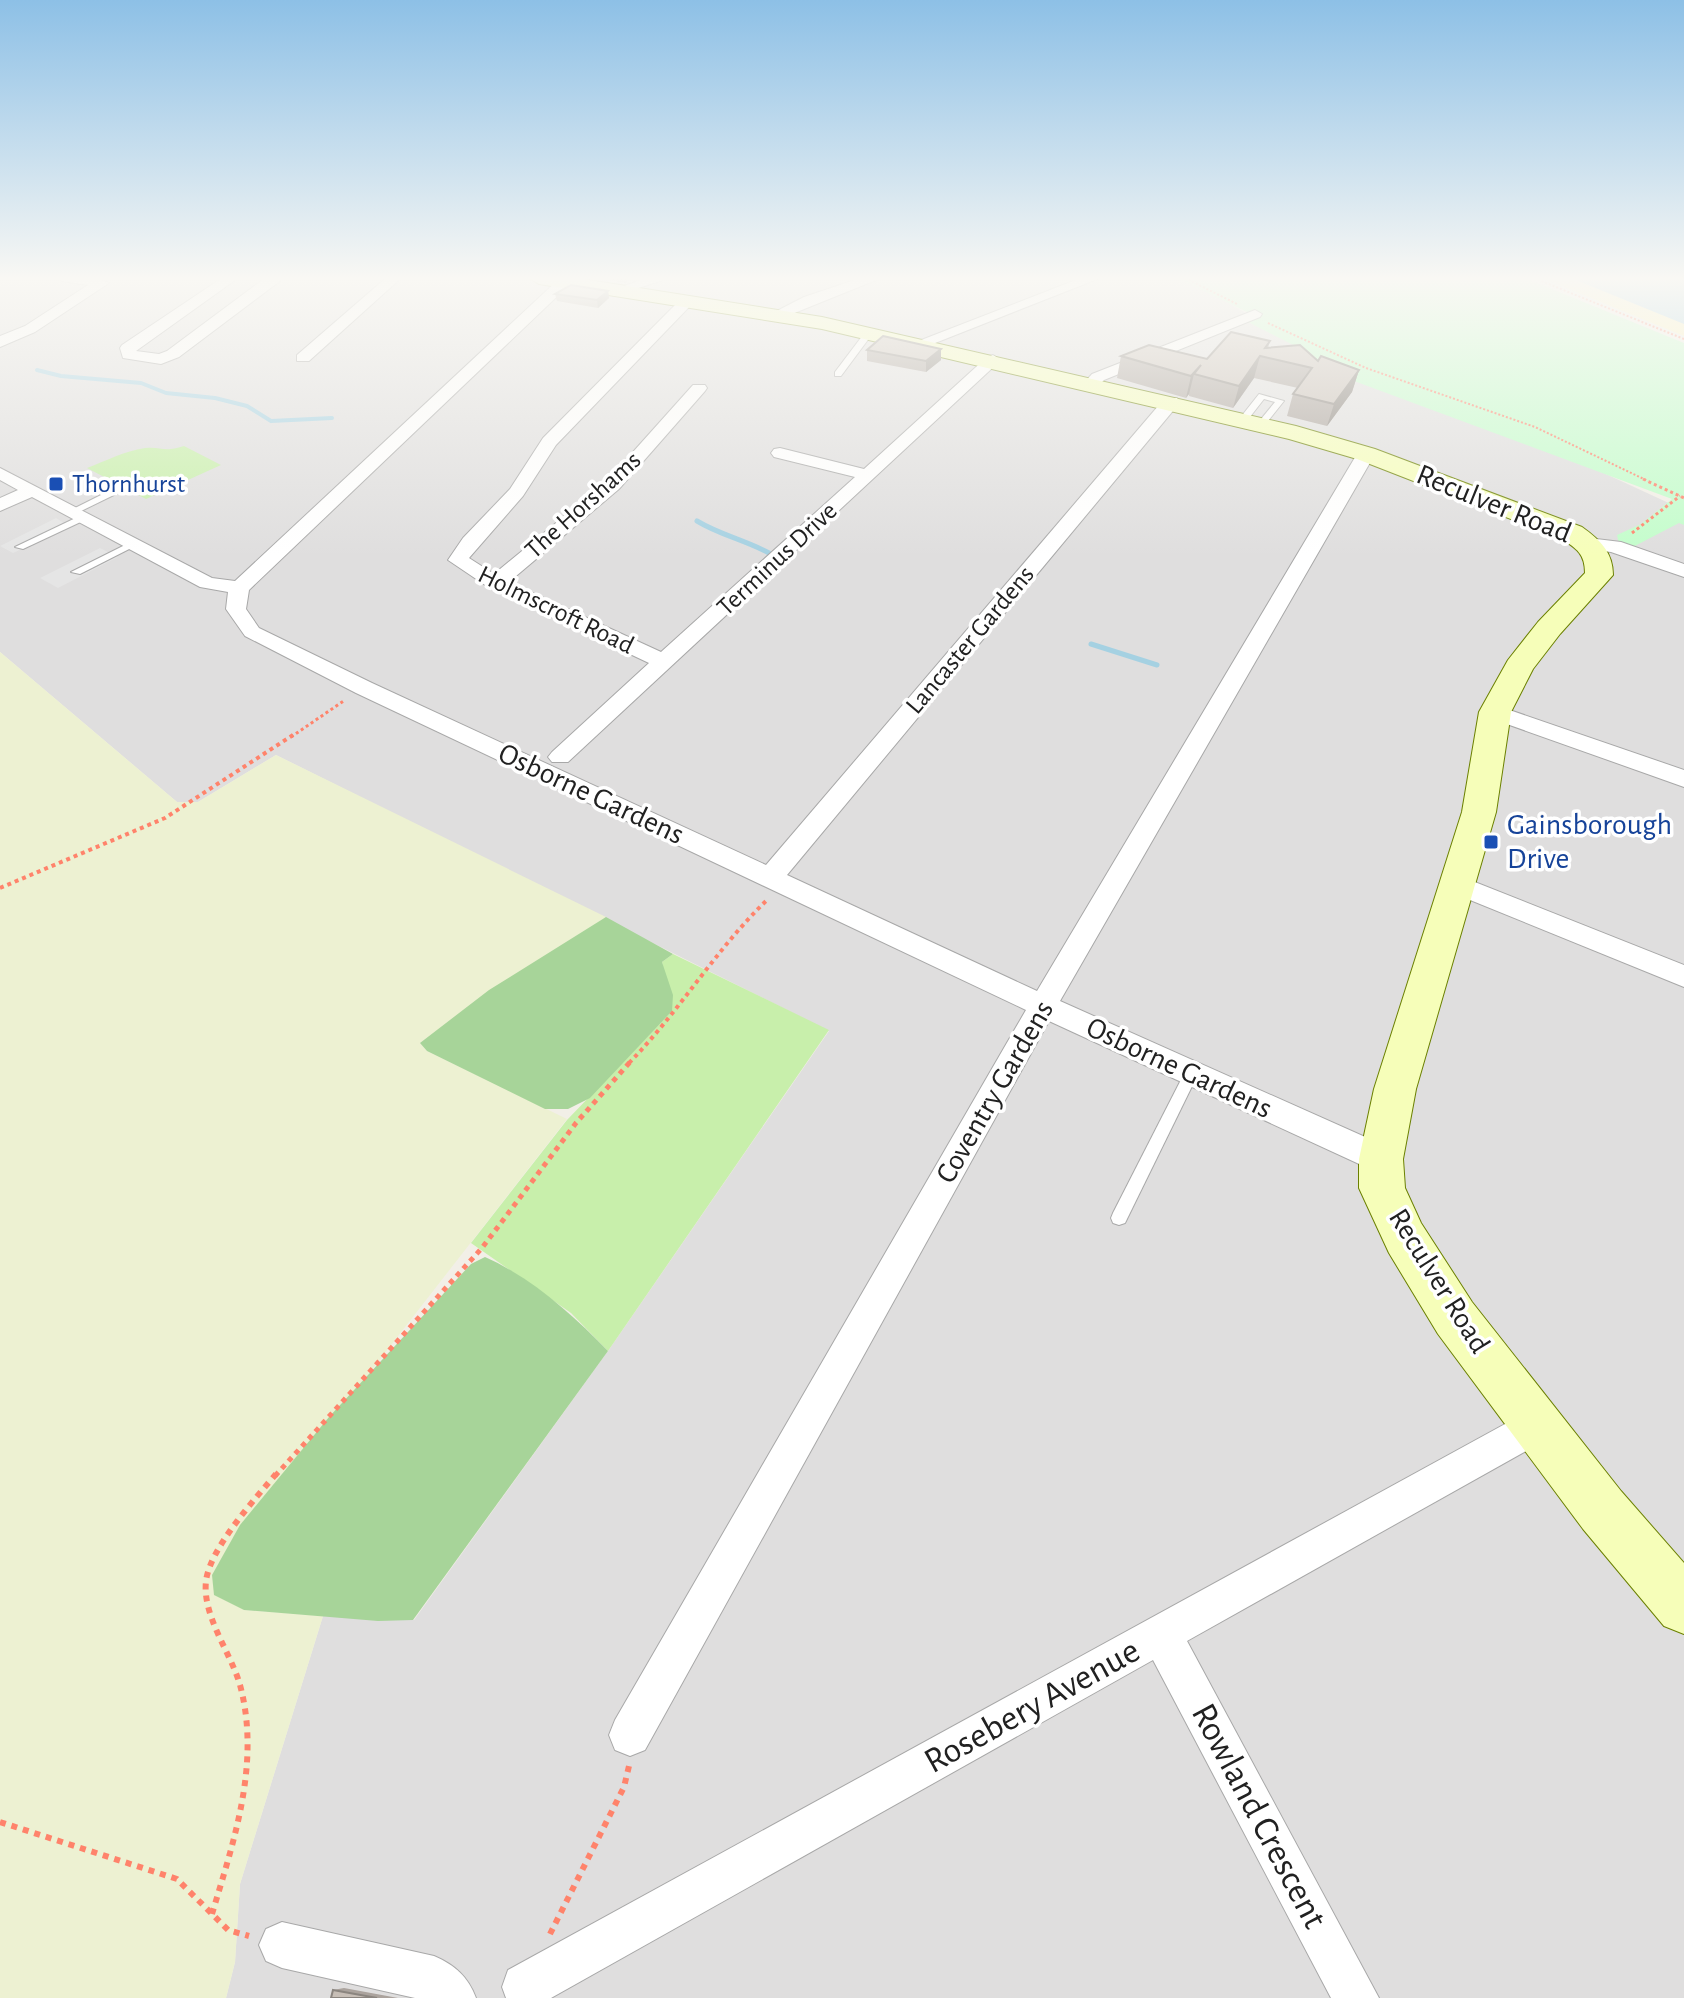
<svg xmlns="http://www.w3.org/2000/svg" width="1684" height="1998" font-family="'Alegreya Sans',sans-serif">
<rect width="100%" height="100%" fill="#f2efe7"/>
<!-- residential -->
<path fill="#dfdede" d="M0,278h1184l90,51 176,73 234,108v1488h-1458l9,-36 5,-78 83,-268 91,4 194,-269 221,-320 -553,-276 -78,47h-21l-177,-150z"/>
<!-- farmland -->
<path fill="#edf1d2" d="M0,652l177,150h21l78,-47 330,162 -186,126 7,8 140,68 -355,456 32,35 79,6 -83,268 -5,78 -9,36h-226z"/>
<!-- grass -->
<g fill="#c8efab">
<path d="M184,446l37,19 -75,34 -59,-31c19,-7 37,-17 58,-20 16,-2 18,5 39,-2z"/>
<path d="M673,954l156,76 -221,321 -37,-38 -100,-70 96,-123 105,-109 -10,-49z"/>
</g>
<!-- forest -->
<g fill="#a7d499">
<path d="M606,917l67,37 -11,8 11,33 -1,16 -82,87 -22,11h-23l-118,-58 -7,-8 69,-53z"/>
<path d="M485,1257c47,21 87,57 123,94l-195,269 -35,1 -134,-11 -30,-15 -2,-20 28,-50 89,-108 142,-153z"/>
</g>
<!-- sand -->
<path fill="#fff5b8" d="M1542,278h105l37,14v44z"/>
<!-- park -->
<path fill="#c3fdcb" d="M1177,278h348l159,65v182l-5,-2 -50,26 -10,-5 -2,-9 24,-11 31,-25 -380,-141 11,-8 -57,-29 9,-5z"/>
<!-- parking -->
<g fill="#e5e5e5">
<path d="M56,518l14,9 -57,26 -13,-7z"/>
<path d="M100,548l18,9 -60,31 -18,-10z"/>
</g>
<!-- water -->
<path fill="#a5d1e2" d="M1571,278h113v46z"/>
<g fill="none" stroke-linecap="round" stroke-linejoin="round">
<!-- stream-far1 -->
<path stroke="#a5d1e2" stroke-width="4" d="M37,370l24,6 80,7 25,10 49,5 32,8 24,15 61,-3"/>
<!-- stream -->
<g stroke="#a5d1e2" stroke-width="5">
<path d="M697,521c23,14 48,19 72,32"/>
<path d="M1091,644l66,21"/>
</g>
<!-- lane casing -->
<g stroke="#a8a8a8" stroke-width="2">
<g id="lane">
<path d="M866,331l7,2 -32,43h-6v-4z"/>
<path d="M1259,394l25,7 -20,25 -7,-2 18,-22 -11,-3 -18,23h-6v-4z"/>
<path d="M119,486l5,3 -2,2 -47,23 -8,-2z"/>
<path d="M84,514l5,3 -2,2 -64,30 -8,-2z"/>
<path d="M131,542l8,2 -59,30 -9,-2z"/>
<path d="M1191,1068l5,2 2,4 -73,149 -6,2 -6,-2 -2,-5 2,-5 73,-143z"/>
</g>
</g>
<!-- street casing -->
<g stroke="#a8a8a8" stroke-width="2">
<g id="street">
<path d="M60,278h35l14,5 -74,49 -35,15v-11l25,-10 63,-41 -26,-4z"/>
<path d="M222,278h16l-102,73 23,3 8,-3 98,-73h14l1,3 -101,76 -18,7 -38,-6 -3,-10 2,-3z"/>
<path d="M386,278h15l-92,83h-12v-6z"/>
<path d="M647,278h22l-55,18 -7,-4z"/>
<path d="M861,278h20l-99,40 -5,2 -8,-5 35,-18z"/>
<path d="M1081,278h19l-175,69h-12l-2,-3z"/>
<path d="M563,279l5,1v6l-319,304 -3,19 13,19 113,55 394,182 399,-467h12l2,4 -2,4 -390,469 250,116 320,-537 9,-5 9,5 -315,547 332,148 5,10 -5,10 -11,4 -11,-4 -321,-148 -404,729 -15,6 -15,-6 -6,-15 6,-15 411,-710 -670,-317 -111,-57 -19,-27 2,-17 -28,-5 -168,-90 -32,14v-13l18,-8 -18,-10v-12l212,110 23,3 323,-301z"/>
<path d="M686,298l7,4 -2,3 -135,140 -33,51 -54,62 25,16 113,-93 86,-96h12l2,3 -2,3 -86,98 -110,93 152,70 194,-175 -81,-20 -3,-4 3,-4 6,-1 84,21 123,-112 6,-2 8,5 -433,402h-16l-4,-5 4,-5 97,-89 -161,-76 -40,-27 15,-22 47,-49 33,-51 138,-139z"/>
<path d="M1255,310l7,4 -2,3 -156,63 -6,6h-12l-2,-3 8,-9z"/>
<path d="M1588,538l33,4 63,22v13l-73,-25 -30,-4 -3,-4 3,-4z"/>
<path d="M1495,705l189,65v17l-197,-70 -3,-5 3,-5z"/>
<path d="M1457,875l227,90v22l-236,-96 -4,-7 4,-7z"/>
<path d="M1538,1406l13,5 5,13 -5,13 -364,204 192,357h-48l-178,-338 -602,338h-45l-4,-11 6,-17z"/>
<path d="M282,1922l152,34c21,9 34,21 42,42h-61l-133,-30 -16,-7 -7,-16 7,-16z"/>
</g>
</g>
<!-- secondary casing -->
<g stroke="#6b8000" stroke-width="2">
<path id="secondary" d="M529,278h47l246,39 474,109 79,23 207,78c18,13 31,25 31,48l-53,59 -27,35 -22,43 -15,100 -80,277 -13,70 2,29 16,35 51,79 149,189 63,72v71l-20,-8 -81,-97 -145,-195 -49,-81 -30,-65v-29l15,-70 88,-277 17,-100 29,-52 30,-38 47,-49c0,-19 -8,-24 -23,-34l-205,-80 -68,-20 -467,-110 -283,-45z"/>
</g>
<!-- path-far4 -->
<g stroke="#ff836b" stroke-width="2" stroke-dasharray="2 2" stroke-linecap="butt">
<path d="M1185,278l52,26"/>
<path d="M1534,278l150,61"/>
<path d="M1268,323l98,45 169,59 113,54"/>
</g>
<!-- path-far3 -->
<g stroke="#ff836b" stroke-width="3" stroke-dasharray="3 3" stroke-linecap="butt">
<path d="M1643,479l41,19"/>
<path d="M1632,533l48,-37"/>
<path d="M291,737l54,-37"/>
</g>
<!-- path-far2 -->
<g stroke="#ff836b" stroke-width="4" stroke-dasharray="4 4" stroke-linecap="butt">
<path d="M0,888l165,-70 128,-83"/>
<path d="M629,1063c50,-51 87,-114 138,-163"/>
</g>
<!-- path-far1 -->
<path stroke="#ff836b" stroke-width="5" stroke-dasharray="5 5" stroke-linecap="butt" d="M275,1476l207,-228 94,-125 55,-62"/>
<!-- path -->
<g stroke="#ff836b" stroke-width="6" stroke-dasharray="6 6" stroke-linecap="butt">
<path d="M0,1822l177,57 51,51 21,6"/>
<path d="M212,1914c22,-74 49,-151 28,-229 -9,-32 -38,-69 -34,-104 4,-33 49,-82 70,-107"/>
<path d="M550,1934l74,-147 5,-21"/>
</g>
<!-- lane -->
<use href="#lane" fill="#fff" fill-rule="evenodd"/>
<!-- street -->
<use href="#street" fill="#fff" fill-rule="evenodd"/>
<!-- secondary -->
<use href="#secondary" fill="#f6feb9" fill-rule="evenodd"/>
</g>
<!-- wall -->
<g fill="#aba39d">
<path d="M610,278h21l-6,5 -14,-3z"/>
<path d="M608,291l1,7 -11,10 -41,-7 -2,-7z"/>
<path d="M1270,341l-2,7 91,22 -7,22 -25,34 -40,-10 6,-22 5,-6 -44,-10 -21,30 -44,-12v-2l-3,4 -69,-20 4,-22 86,3z"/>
<path d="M941,349v11l-15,12 -59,-11v-11z"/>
<path d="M344,1988l54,10h-67l2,-8z"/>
</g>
<!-- shaded-wall -->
<g fill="#8b857f">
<path d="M608,291l1,7 -11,10 -1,-8z"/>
<path d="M941,349v11l-15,12v-11z"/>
<path d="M1260,356l-6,22 -21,30 6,-22z"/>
<path d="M1201,365l-7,9 -5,20 -3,4 5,-22z"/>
<path d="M1359,370l-7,22 -25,34 7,-22z"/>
</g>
<!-- building -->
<g fill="#c7beb6" stroke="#8b857f" stroke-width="2">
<path d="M571,285l37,6 -11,9 -42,-6z"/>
<path d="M1231,332l39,9 -5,7 35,-3 18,16 3,-5 38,14 -25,34 -41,-10 19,-26 -52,-12 -21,30 -45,-12 7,-9 -10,11 -70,-20 28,-11 58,14z"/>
<path d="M883,336l58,13 -15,12 -59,-11z"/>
<path d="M333,1990l44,8h-46z"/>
</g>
<!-- sky -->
<linearGradient id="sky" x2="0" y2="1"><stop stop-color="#8dc0e6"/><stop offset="0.5" stop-color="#f9f8f4"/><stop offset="1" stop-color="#f9f8f4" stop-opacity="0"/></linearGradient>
<rect width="1684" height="557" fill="url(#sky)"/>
<!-- markers -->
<g fill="#1a4fb4" stroke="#fff" stroke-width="3">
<rect x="48" y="476" width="16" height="16" rx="4"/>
<rect x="1483" y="834" width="16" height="16" rx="4"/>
</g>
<g text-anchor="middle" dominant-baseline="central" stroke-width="7" stroke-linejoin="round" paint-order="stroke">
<!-- far-transit labels -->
<g font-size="26" fill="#164399" stroke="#fff" text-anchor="start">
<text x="72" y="484">Thornhurst</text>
</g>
<!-- far-street labels -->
<g font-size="26" fill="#212121" stroke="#fff">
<text transform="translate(583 505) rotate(-42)">The Horshams</text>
<text transform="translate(777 559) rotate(-43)">Terminus Drive</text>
<text transform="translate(556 610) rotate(26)">Holmscroft Road</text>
<text transform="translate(970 640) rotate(-50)">Lancaster Gardens</text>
</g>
<!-- street labels -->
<g font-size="30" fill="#212121" stroke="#fff">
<text transform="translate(1494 504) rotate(22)">Reculver Road</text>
<text transform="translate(591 794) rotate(25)">Osborne Gardens</text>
<text transform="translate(1179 1068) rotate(25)">Osborne Gardens</text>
<text transform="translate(995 1092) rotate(-60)">Coventry Gardens</text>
<text transform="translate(1439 1281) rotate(58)">Reculver Road</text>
</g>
<!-- transit labels -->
<g font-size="30" fill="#164399" stroke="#fff" text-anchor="start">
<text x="1507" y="825">Gainsborough<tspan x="1507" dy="34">Drive</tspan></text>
</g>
<!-- near-street labels -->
<g font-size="36" fill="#212121" stroke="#fff">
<text transform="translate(1032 1706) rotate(-29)">Rosebery Avenue</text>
<text transform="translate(1259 1816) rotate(62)">Rowland Crescent</text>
</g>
</g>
</svg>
